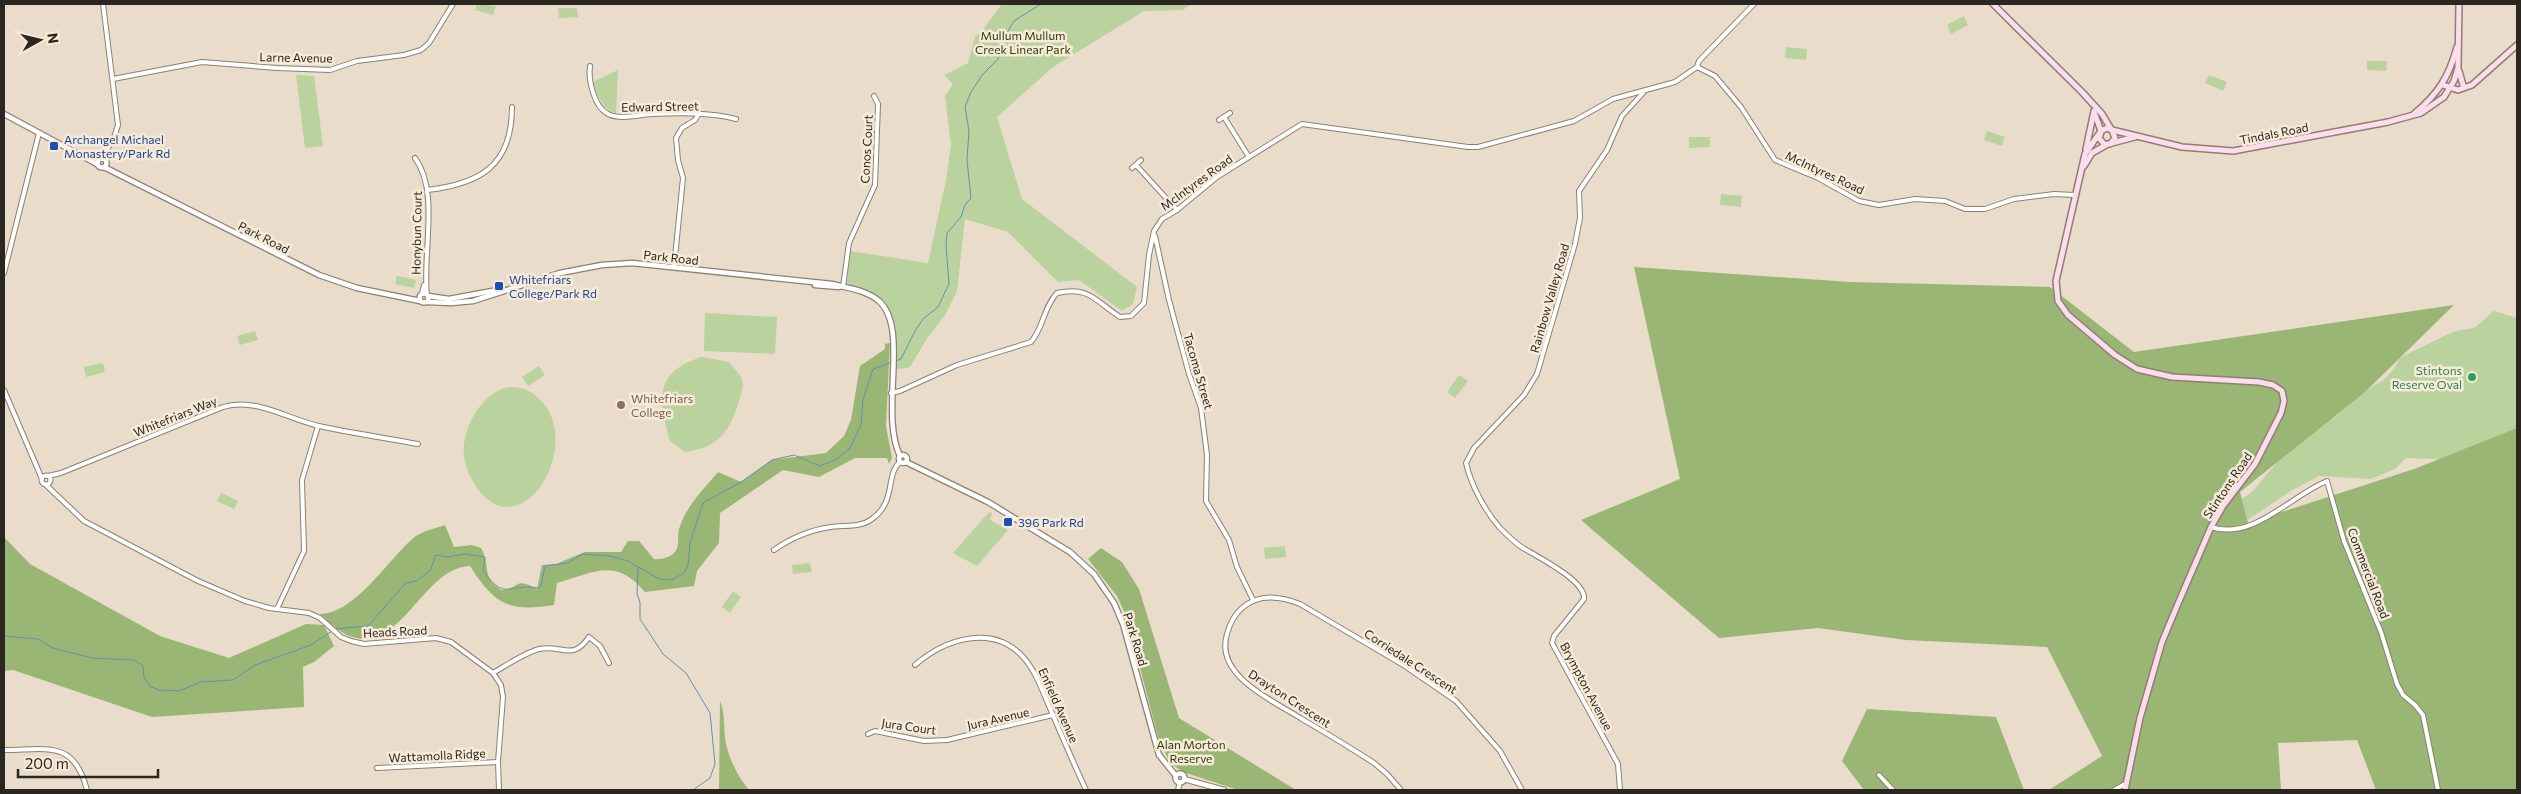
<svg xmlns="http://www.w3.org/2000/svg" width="2521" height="794" font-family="Commissioner,sans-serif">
<rect width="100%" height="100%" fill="#eadccb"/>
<!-- green -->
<g fill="#bad29d">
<path d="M477,4l19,2 -3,9 -18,-5z"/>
<path d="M1002,4h189l-8,6 -39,1 -91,56 -56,50 25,82 115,88 -4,17 -11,7 -43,-31 -21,2 -50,-50 -43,-13 -8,72 -12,24 -17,22 -18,30 -15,3c2,-29 6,-60 -23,-77 -8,-5 -20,-5 -25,-11l3,-31 78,12 18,-83 5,-35 -6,-49 8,-12 -9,-9 24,-12 7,-26 6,-5z"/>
<path d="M558,8h19l1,9 -19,1z"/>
<path d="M1964,16l4,9 -17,9 -4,-9z"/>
<path d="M1786,47l21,2 -1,11 -21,-2z"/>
<path d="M2367,61h20l-1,10 -19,-1z"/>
<path d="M618,70l-2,43c-13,-2 -20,-20 -23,-31z"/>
<path d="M296,75l18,1 9,70 -18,2z"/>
<path d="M2209,75l18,7 -4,9 -18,-8z"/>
<path d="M1987,131l18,6 -3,9 -18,-6z"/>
<path d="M1689,137h21v10l-21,1z"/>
<path d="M1721,194l21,2 -1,11 -21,-2z"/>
<path d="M397,276l19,4 -2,8 -19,-4z"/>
<path d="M2494,311l23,7v110l-42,28 -37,3 -32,-1 -11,11 -24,10 -52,-3 -30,16 -47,32 -3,-23 13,-9 27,-32 49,-43h7l17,-17 34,-22 10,-12 3,-7 6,-4 50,-24 19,-3z"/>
<path d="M705,313l72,4 -2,37 -71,-3z"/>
<path d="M255,331l3,9 -18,5 -3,-9z"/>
<path d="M701,357l28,5c3,4 9,10 12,15 4,9 0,18 -3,27 -9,29 -21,44 -53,48l-15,-11c-11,-41 -17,-68 31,-84z"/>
<path d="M103,363l2,9 -19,5 -2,-10z"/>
<path d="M539,366l6,9 -17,11 -6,-9z"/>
<path d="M1459,375l9,6 -13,17 -8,-6z"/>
<path d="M508,387c15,-1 27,5 36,17 36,46 -20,138 -63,89 -8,-10 -16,-24 -17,-37 -3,-26 17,-63 44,-69z"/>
<path d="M221,493l17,8 -4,8 -17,-8z"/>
<path d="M989,512l3,1 -2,7 18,10 -31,36 -24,-13z"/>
<path d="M1285,546l1,11 -21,2 -1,-11z"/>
<path d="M810,563l2,9 -19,2 -1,-9z"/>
<path d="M733,591l8,6 -11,16 -8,-6z"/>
</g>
<!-- forest -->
<g fill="#99b675">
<path d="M1634,267l216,15 200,5 84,65 320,-47 -89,87 -125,100 8,31 166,-54 103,-41v362h-141l-19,-50 -79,3 3,47h-232l53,-34 -55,-109 -141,-7 -88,-12 -99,10 -138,-118 99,-41z"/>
<path d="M890,343l-4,83 6,32 -3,6 -2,-6h-32l-36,19 -36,-7 -63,43 -1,30 -22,28 -3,15 -49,6c-29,-35 -51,-20 -88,-9l-3,22c-45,7 -59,0 -84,-39 -48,1 -69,92 -123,69 -10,-5 -19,-14 -27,-21 36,0 70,-58 96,-78 8,-5 20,-8 29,-11l9,22 18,-2 9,3c10,17 0,29 20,42 20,-1 12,-14 36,-1l5,-24 14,-1 29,-12h36l7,-11h11l15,18c7,1 17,-2 21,-7 5,-5 2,-16 4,-23 7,-23 24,-39 39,-57l23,10 31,-22 54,-7 18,-17 7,-16 9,-54 25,-17v-5z"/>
<path d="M4,537l26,27 130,72 69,22 77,-34 18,1 10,21 -20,16 -11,5 1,40 -152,10 -139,-47 -9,1z"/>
<path d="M1101,548l21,14 17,27 40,129 117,72h-58l-55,-18 -13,-9 -12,-26 -31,-119 -10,-22 -29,-37z"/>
<path d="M720,701c6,14 3,29 6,43 4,17 12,33 23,46h-30z"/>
<path d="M1867,709l129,8 28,73h-160l-22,-29z"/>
</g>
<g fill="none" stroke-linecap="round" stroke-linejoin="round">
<!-- stream -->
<g stroke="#6391ae" stroke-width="1">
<path d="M638,567l-1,27 3,8v17l23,35 23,19 24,40 5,51 -5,14 -17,12"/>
<path d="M335,629l33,-3 38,-43 10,-2 14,-10 6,-16 12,2 16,-3 21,3 -2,14c23,31 24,12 55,17l3,-2 4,-20 23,-3 14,-9 28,2 18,5 31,18 13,1 12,-7 4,-8 2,-22 13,-40 38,-21 31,-22 22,-5 26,11 17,-7 13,-11 11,-23 2,-25 10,-31 28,-10 14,-28 8,-12 15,-12 11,-23 -3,-39 1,-12 14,-16 4,-12 6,-7 -4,-38 2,-29 -4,-24 6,-15 12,-18 15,-15 7,-23 9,-15 27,-17"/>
<path d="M4,636l34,3 15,9 39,10 42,2 9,6 1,12 6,8 9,4 20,1 21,-9 33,-2 22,-15 56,-20 21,-14"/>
</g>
<!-- minor casing -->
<g stroke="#8c8070" stroke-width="6">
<g id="minor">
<path d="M590,66c-2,14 4,41 18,48 12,6 30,1 43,0 27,-1 58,-2 85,5"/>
<path d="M1697,67l18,9 26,31 34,53 43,18 41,23 20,4 36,-6 30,2 20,8h20l29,-10 40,-5 21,1"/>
<path d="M113,79l89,-17 75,6 53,2 27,-9 47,-6 17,-5 8,-7 24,-39"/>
<path d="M1224,117l25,40"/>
<path d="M1219,120l11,-7"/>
<path d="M102,158l12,-20 4,-13 -15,-121"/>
<path d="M415,158c25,34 7,95 12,137"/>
<path d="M106,161l2,-8"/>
<path d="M1136,165l41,45"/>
<path d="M1132,168l9,-8"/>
<path d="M427,190c53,-6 85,-24 85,-83"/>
<path d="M1155,236l14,64 20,74 12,34 6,47 -1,46 23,39 8,27 16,33"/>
<path d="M674,267l9,-89 -5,-18 -2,-22 6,-10 13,-8 3,-5"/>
<path d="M4,273l35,-140"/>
<path d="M843,287l6,-44 26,-58 3,-81 -4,-8"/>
<path d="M422,294l2,-9"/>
<path d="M4,390l38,89"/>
<path d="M891,393l9,-2 57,-26 74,-23c13,-15 12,-34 26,-49 33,-7 38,8 63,24l11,-1 13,-13 5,-48 5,-24 8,-12 15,-9 40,-33 85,-53 166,23h10l96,-26 39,-22 62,-17 22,-15 2,-6 55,-57"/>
<circle cx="46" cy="480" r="4.5"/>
<path d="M48,476l13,-3 162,-66c33,-10 64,12 96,19 33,7 66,12 99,18"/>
<path d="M46,485l38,36 114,60 47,20 24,7 40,5 11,5 21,19 10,4 13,3 72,-6 15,4 42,31 8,12 2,12 -5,65 1,28"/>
<path d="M2211,527c42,14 79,-31 116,-46l17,60 37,91 16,52 6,11 12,10 8,10 15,75"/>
<path d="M774,550c17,-12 36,-20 57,-23 13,-2 29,1 41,-8 25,-18 13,-44 28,-57"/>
<path d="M277,609l27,-58 -2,-71 16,-54"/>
<path d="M915,665c30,-26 78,-42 109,-7 12,14 18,32 25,48 12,28 24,56 37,84"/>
<path d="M493,673c14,-8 31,-20 46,-24 23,-5 33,13 50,-12l11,9 9,17"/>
<path d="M868,734l7,-3 49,10 23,-1 106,-25"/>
<path d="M4,750c43,0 70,-11 83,40"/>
<path d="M377,768l121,-6"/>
<path d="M1879,775l14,15"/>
<path d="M1178,790l2,-8"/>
<path d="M1401,790l-14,-16 -13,-11c-23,-15 -48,-30 -72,-44 -28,-18 -88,-43 -75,-85 3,-11 7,-19 15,-26 17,-15 38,-12 58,-4l105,62 51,35 44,50 22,39"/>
<path d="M1620,790l-2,-26 -66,-121 2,-7 30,-37c2,-19 -49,-43 -64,-53 -7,-5 -14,-12 -20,-18 -15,-17 -29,-43 -34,-65l8,-15 50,-53 13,-21 38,-130 5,-26 -1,-27 28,-41 15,-34 21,-23"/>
<path d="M2114,790l11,-6"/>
</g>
</g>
<!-- tertiary casing -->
<g stroke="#8c8070" stroke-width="7">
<g id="tertiary">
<path d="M4,114l93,50"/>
<circle cx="102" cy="163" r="4.5"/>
<path d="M104,167l215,108 38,13 63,13"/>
<path d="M815,285l24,2"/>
<circle cx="424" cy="298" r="4.5"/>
<path d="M428,296l21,3 54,-10"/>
<path d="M427,302l24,1 22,-2 87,-28 42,-8 30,-2 200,21c16,4 34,6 47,17 31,28 0,111 21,155"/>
<circle cx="903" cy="459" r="4"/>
<path d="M906,462l82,40 82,50 24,22 20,29 9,21 36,131 17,21"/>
<circle cx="1180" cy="778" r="4.5"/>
<path d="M1184,779l40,11"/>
</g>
</g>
<!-- secondary casing -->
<g stroke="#8c8070" stroke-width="8">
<g id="secondary">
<path d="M1993,4l89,88 20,22 9,15"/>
<path d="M2459,71l4,14"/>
<path d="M2443,85l15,5 14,-5 45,-40"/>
<path d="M2094,112l7,19"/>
<path d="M2414,114c24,-20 35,-37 43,-67"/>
<path d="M2112,130l70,17 51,4 155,-29 33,-9 23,-16 10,-16 4,-13 1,-64"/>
<path d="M2101,132l-2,6 5,6h6l5,-6 -3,-8 -5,-2 -6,3 -16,23 -29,127 2,20 10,14 47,40 22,14 35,8 87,5 14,3 9,6 2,10 -3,12 -26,51 -32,42 -12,21 -34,79 -15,36 -22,76 -15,72"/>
<path d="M2112,143l23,-6"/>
<path d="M2086,149l8,-38"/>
<path d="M2084,166l8,-13 14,-8"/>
</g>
</g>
<!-- minor -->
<use href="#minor" stroke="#fff" stroke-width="4"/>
<!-- tertiary -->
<use href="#tertiary" stroke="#fff" stroke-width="4.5"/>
<!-- secondary -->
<use href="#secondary" stroke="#fcdced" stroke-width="5"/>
</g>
<!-- markers -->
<g fill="#1a4fb4" stroke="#f7ead8" stroke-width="2">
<rect x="49" y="141" width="10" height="10" rx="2.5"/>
<rect x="494" y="281" width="10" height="10" rx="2.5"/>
<rect x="1003" y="517" width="10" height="10" rx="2.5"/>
</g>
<circle fill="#2e9e5b" stroke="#f7ead8" stroke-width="2" cx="2472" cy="377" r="5"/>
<circle fill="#8d6e63" stroke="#f7ead8" stroke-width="2" cx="621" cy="405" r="5"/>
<g text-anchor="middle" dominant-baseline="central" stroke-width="5" stroke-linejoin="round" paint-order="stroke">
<!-- park labels -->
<g font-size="12" fill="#2d3f0f" stroke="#f7ead8">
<text x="1023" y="35">Mullum Mullum<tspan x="1023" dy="14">Creek Linear Park</tspan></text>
<text x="1191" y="744">Alan Morton<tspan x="1191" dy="14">Reserve</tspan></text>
</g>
<!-- street labels -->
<g font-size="12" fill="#2b2620" stroke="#f7ead8">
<text transform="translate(296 57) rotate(1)">Larne Avenue</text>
<text transform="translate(660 106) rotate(-1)">Edward Street</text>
<text transform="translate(2274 133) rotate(-11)">Tindals Road</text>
<text transform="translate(866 149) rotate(-87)">Conos Court</text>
<text transform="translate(1825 172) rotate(25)">McIntyres Road</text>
<text transform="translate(1196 182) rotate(-36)">McIntyres Road</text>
<text transform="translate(416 233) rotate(-89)">Honybun Court</text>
<text transform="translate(264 237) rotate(27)">Park Road</text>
<text transform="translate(671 257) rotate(6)">Park Road</text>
<text transform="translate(1549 298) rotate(-74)">Rainbow Valley Road</text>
<text transform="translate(1199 371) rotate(74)">Tacoma Street</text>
<text transform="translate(175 416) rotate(-22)">Whitefriars Way</text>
<text transform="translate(2227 485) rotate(-56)">Stintons Road</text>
<text transform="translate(2369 573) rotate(69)">Commercial Road</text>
<text transform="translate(395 631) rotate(-3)">Heads Road</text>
<text transform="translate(1136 639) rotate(73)">Park Road</text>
<text transform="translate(1411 661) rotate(33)">Corriedale Crescent</text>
<text transform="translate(1587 686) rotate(62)">Brympton Avenue</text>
<text transform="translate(1290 698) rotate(33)">Drayton Crescent</text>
<text transform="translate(1059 705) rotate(66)">Enfield Avenue</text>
<text transform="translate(998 718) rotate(-13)">Jura Avenue</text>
<text transform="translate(909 726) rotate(8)">Jura Court</text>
<text transform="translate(437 755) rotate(-3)">Wattamolla Ridge</text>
</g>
<!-- transit labels -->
<g font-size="12" fill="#164399" stroke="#f7ead8" text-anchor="start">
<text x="64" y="139">Archangel Michael<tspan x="64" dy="14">Monastery/Park Rd</tspan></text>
<text x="509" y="279">Whitefriars<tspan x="509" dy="14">College/Park Rd</tspan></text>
<text x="1018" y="522">396 Park Rd</text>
</g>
<!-- leisure labels -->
<g font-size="12" fill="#27864d" stroke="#f7ead8" text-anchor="end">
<text x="2462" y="370">Stintons<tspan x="2462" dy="14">Reserve Oval</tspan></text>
</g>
<!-- education labels -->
<g font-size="12" fill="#785e54" stroke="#f7ead8" text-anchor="start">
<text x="631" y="398">Whitefriars<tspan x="631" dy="14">College</tspan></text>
</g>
</g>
<!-- border -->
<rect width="2521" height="794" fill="none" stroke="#2b2620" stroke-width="10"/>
<!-- north arrow -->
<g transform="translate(40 40) rotate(82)" stroke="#f7ead8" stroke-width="4" paint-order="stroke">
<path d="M0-4L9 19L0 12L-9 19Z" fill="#2b2620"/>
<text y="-8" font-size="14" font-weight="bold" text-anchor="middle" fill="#2b2620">N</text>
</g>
<!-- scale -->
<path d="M18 769v8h140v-8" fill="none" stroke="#2b2620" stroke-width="2.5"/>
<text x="25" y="769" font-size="15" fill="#2b2620" stroke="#f7ead8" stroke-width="4" paint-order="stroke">200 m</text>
</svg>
